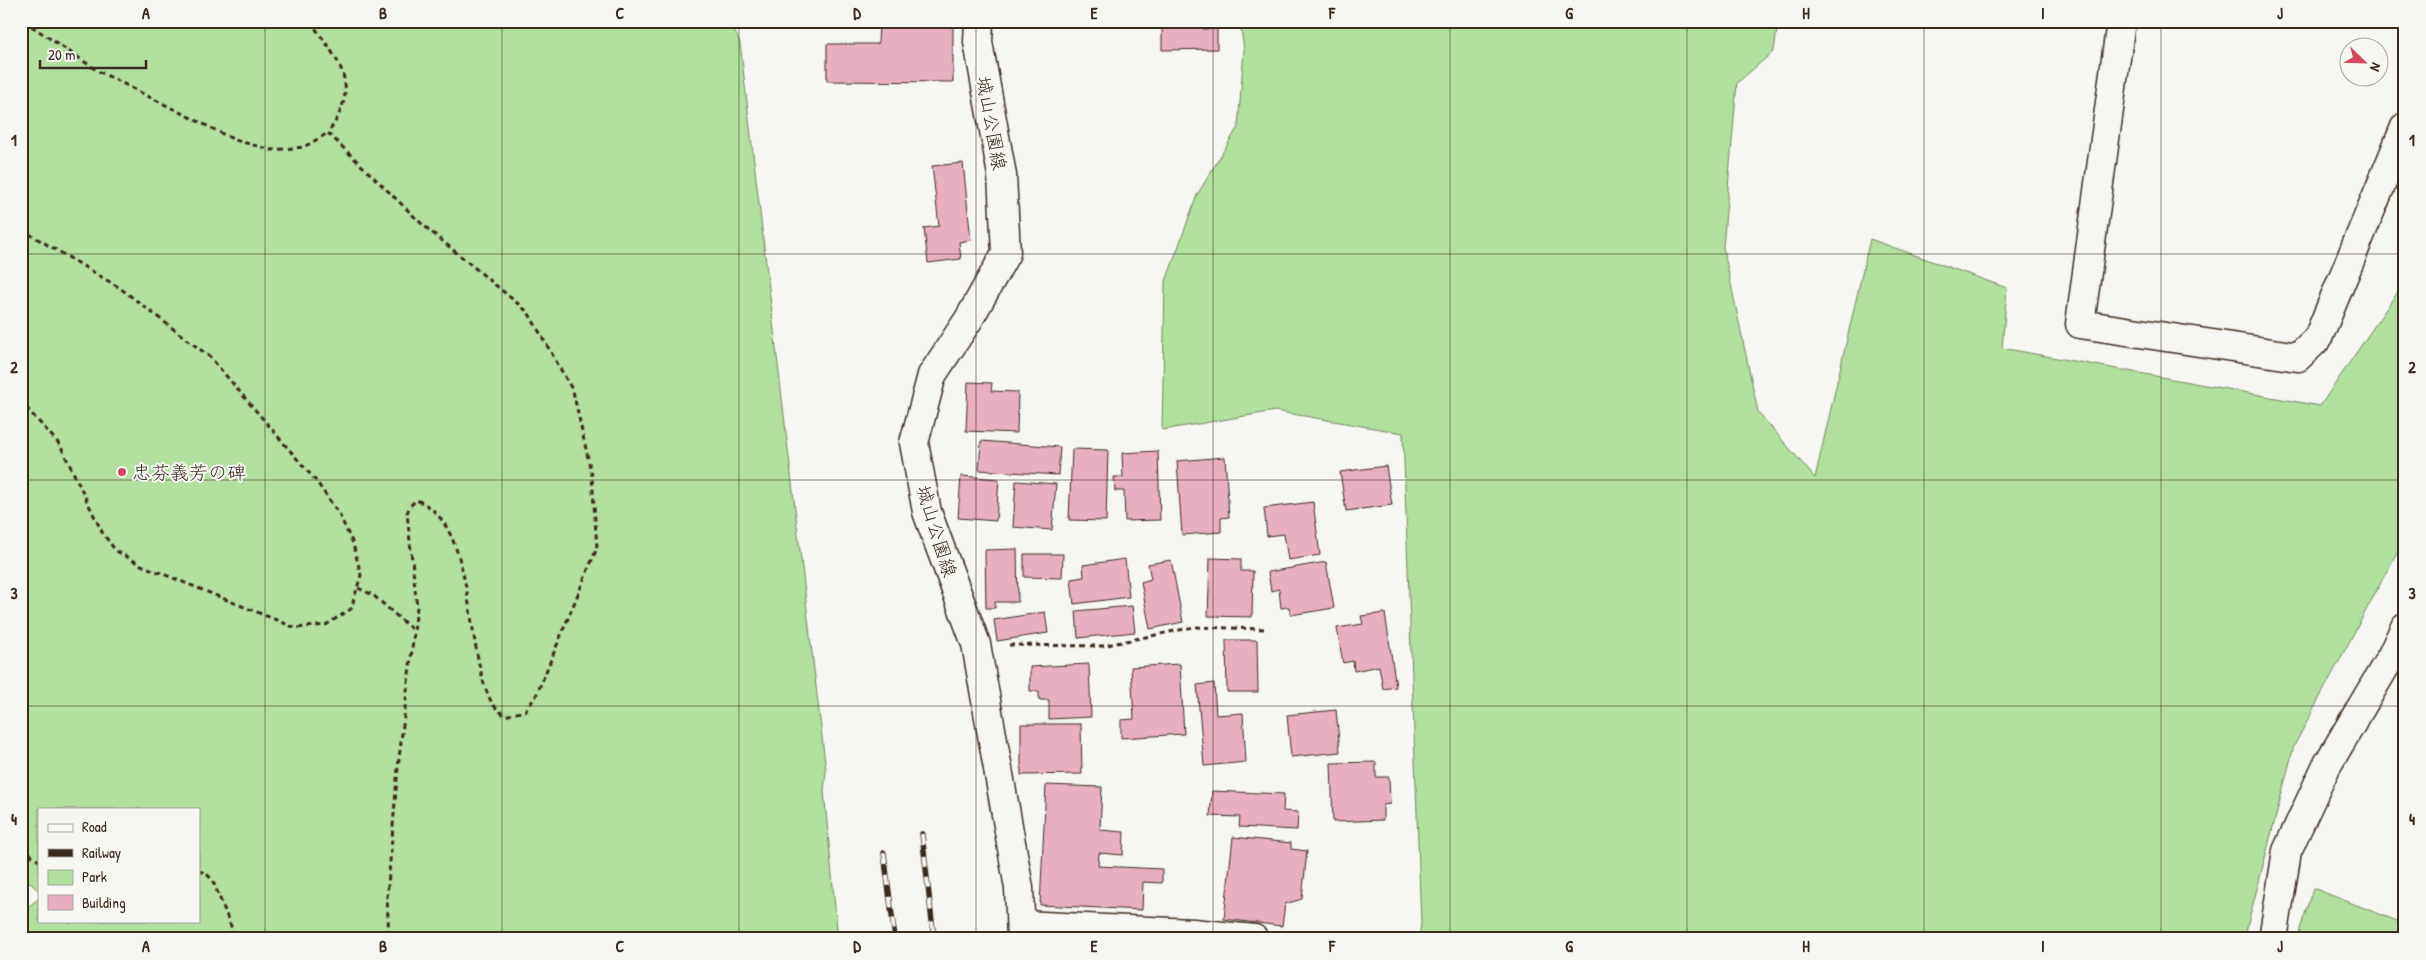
<svg xmlns="http://www.w3.org/2000/svg" width="2426" height="960" font-family="'Patrick Hand','Klee One',sans-serif">
<rect width="100%" height="100%" fill="#f6f6f2"/>
<filter id="ink" filterUnits="userSpaceOnUse"><feTurbulence type="fractalNoise" baseFrequency=".02" numOctaves="2"/><feDisplacementMap in="SourceGraphic" scale="10" xChannelSelector="R" yChannelSelector="G"/><feConvolveMatrix kernelMatrix="1 2 1 2 8 2 1 2 1" color-interpolation-filters="sRGB"/></filter>
<g filter="url(#ink)">
<!-- green -->
<g fill="#b1e09f" stroke="#76855e">
<path d="M21,21h709l10,22 86,728 -2,20 14,148h-817v-27l17,-13 1,22h28l4,3 -2,-3h130v-112h-160v82l-18,-16z"/>
<path d="M1240,21h538l-4,30 -37,32 -14,164 35,165 57,66 55,-239 137,49 -5,60 318,58 85,-125v256l-111,209 -50,193h-825l2,-16 -18,-490 -128,-22 -113,19 3,-146 32,-89 41,-68 6,-77z"/>
<path d="M2313,888l92,36v15h-108z"/>
</g>
<!-- building -->
<g fill="#e8afc2" stroke="#3b2a1e">
<path d="M879,21h74v61l-126,-1v-37h51z"/>
<path d="M1162,21h41v8h14v20l-55,1z"/>
<path d="M963,163l8,77 -12,2 2,17 -33,4 -4,-35 15,-2 -7,-60z"/>
<path d="M968,382l24,1 -1,8 27,1 -1,41 -51,-2z"/>
<path d="M981,441l79,6 -2,28 -79,-5z"/>
<path d="M1072,449l36,1 -2,71 -37,-1z"/>
<path d="M1158,451l2,69 -35,1 -1,-30h-9l-1,-14h9l-1,-24z"/>
<path d="M1225,457l4,60 -8,1v14l-39,3 -5,-74z"/>
<path d="M1386,466l6,39 -46,6 -6,-39z"/>
<path d="M961,476l38,3 -3,42 -38,-3z"/>
<path d="M1016,481l40,3 -4,46 -39,-3z"/>
<path d="M1313,502l7,53 -32,5 -4,-26 -17,2 -3,-28z"/>
<path d="M1017,549l1,53h-23v6h-9l-1,-58z"/>
<path d="M1024,554h39l-1,24 -38,-1z"/>
<path d="M1210,558l31,1v12h12l-1,46 -44,-1z"/>
<path d="M1125,559l4,38 -55,7 -3,-25 13,-2 -1,-12z"/>
<path d="M1171,560l12,62 -33,7 -9,-47 10,-3 -3,-15z"/>
<path d="M1326,562l8,46 -43,7 -2,-8 -8,1 -2,-19 -8,2 -3,-19z"/>
<path d="M1132,606l3,26 -57,6 -2,-27z"/>
<path d="M1045,612l3,21 -51,8 -3,-21z"/>
<path d="M1385,613l11,74 -13,2 -4,-23 -25,5 -1,-10 -10,2 -6,-35 26,-4 -2,-8z"/>
<path d="M1226,640h31l1,52h-31z"/>
<path d="M1089,664l2,53 -42,2v-19h-10v-9h-9v-24z"/>
<path d="M1180,664l4,70 -63,4v-18l13,-1 -3,-52z"/>
<path d="M1214,683l2,32 27,-2 3,49 -42,4 -7,-81z"/>
<path d="M1336,710l4,42 -49,5 -4,-42z"/>
<path d="M1021,724h60l1,50 -61,1z"/>
<path d="M1376,762v15h13l1,27 -7,1v15l-50,2 -2,-59z"/>
<path d="M1046,785l56,2 -2,43 24,2 -1,23 -24,-2 -1,13 64,3v14l-19,-1 -1,28 -102,-5z"/>
<path d="M1212,791l72,3 -1,17 15,1 -1,18 -58,-3 1,-10 -30,-1z"/>
<path d="M1233,837l58,6v6l16,2 -5,48 -17,5 -3,22 -58,-7z"/>
</g>
<g fill="none" stroke-linecap="round" stroke-linejoin="round">
<!-- minor casing -->
<g stroke="#3b2a1e" stroke-width="31">
<g id="minor">
<path d="M979,21l-1,21 24,133 4,78 -37,66 -37,56 -18,68 13,69 49,132 43,244 2,51"/>
<path d="M2121,21l-41,303 218,33 20,-19 87,-211"/>
<path d="M1021,925l172,8 61,6"/>
<path d="M2273,939l14,-88 39,-84 66,-112 13,-28"/>
</g>
</g>
<!-- path -->
<g stroke="#3b2a1e" stroke-width="3" stroke-dasharray="5 4" stroke-linecap="butt">
<path d="M24,21l74,50 137,69 37,10 32,-3 24,-14"/>
<path d="M310,21c30,42 52,63 18,112l94,91 106,88 45,79 19,85 5,72 -61,148 -11,15 -20,5c-4,-4 -10,-8 -13,-13 -28,-49 -14,-181 -76,-203l-6,6 -3,7 10,94 -19,160 -11,130 2,42"/>
<path d="M21,229l99,59 90,69 106,124 23,33 14,30 8,31 -10,34 -25,16 -30,3 -155,-63 -26,-15 -13,-18 -42,-87 -39,-43"/>
<path d="M358,588l15,7 41,36"/>
<path d="M1009,645l93,1 92,-19 70,2"/>
<path d="M21,837l10,18 8,6"/>
<path d="M199,871l7,2 7,8 23,58"/>
</g>
<!-- minor -->
<use href="#minor" stroke="#f6f6f2" stroke-width="28"/>
<!-- rail casing -->
<g stroke="#3b2a1e" stroke-width="5.5">
<g id="rail">
<path d="M922,834l12,105"/>
<path d="M884,853l11,86"/>
</g>
</g>
<!-- rail -->
<use href="#rail" stroke="#f6f6f2" stroke-width="4" stroke-dasharray="11" stroke-linecap="butt"/>
</g>
</g>
<!-- grid -->
<path fill="none" stroke="#3b2a1e" stroke-width="1" stroke-opacity="0.55" d="M265,21v918M502,21v918M739,21v918M976,21v918M1213,21v918M1450,21v918M1687,21v918M1924,21v918M2161,21v918M21,254h2384M21,480h2384M21,706h2384"/>
<!-- markers -->
<circle fill="#d1495b" stroke="#f6f6f2" stroke-width="2" cx="122" cy="472" r="5"/>
<g text-anchor="middle" dominant-baseline="central" stroke-width="4" stroke-linejoin="round" paint-order="stroke">
<!-- street labels -->
<g font-size="19" fill="#3b2a1e" stroke="#f6f6f2">
<text transform="translate(992 123) rotate(80)">城山公園線</text>
<text transform="translate(937 531) rotate(73)">城山公園線</text>
</g>
<!-- poi labels -->
<g font-size="19" fill="#3b2a1e" stroke="#f6f6f2" text-anchor="start">
<text x="132" y="472">忠芬義芳の碑</text>
</g>
</g>
<!-- margin -->
<rect width="2426" height="960" fill="none" stroke="#f6f6f2" stroke-width="55"/>
<!-- legend -->
<rect x="38" y="808" width="162" height="115" fill="#f6f6f2" stroke="#aba49d"/>
<rect x="48" y="824" width="25" height="8" fill="#f6f6f2" stroke="#aba49d"/>
<text x="82" y="832" font-size="15" fill="#3b2a1e">Road</text>
<rect x="48" y="849" width="25" height="8" fill="#3b2a1e" stroke="#aba49d"/>
<text x="82" y="858" font-size="15" fill="#3b2a1e">Railway</text>
<rect x="48" y="870" width="25" height="15" fill="#b1e09f" stroke="#aba49d"/>
<text x="82" y="882" font-size="15" fill="#3b2a1e">Park</text>
<rect x="48" y="895" width="25" height="15" fill="#e8afc2" stroke="#aba49d"/>
<text x="82" y="908" font-size="15" fill="#3b2a1e">Building</text>
<!-- north arrow -->
<g transform="translate(2364 62) rotate(113)"><circle r="24" fill="#f6f6f2" stroke="#aba49d"/>
<path d="M0-4L9 19L0 12L-9 19Z" fill="#d1495b"/>
<text y="-8" font-size="14" font-weight="bold" text-anchor="middle" fill="#3b2a1e">N</text>
</g>
<!-- scale -->
<path d="M40 60v8h106v-8" fill="none" stroke="#3b2a1e" stroke-width="2.5"/>
<text x="48" y="60" font-size="15" fill="#3b2a1e" stroke="#f6f6f2" stroke-width="4" paint-order="stroke">20 m</text>
<rect x="28" y="28" width="2370" height="904" fill="none" stroke="#3b2a1e" stroke-width="2"/>
<g font-size="16" text-anchor="middle" font-weight="bold" fill="#3b2a1e">
<text x="146" y="19">A</text>
<text x="383" y="19">B</text>
<text x="620" y="19">C</text>
<text x="857" y="19">D</text>
<text x="1094" y="19">E</text>
<text x="1332" y="19">F</text>
<text x="1569" y="19">G</text>
<text x="1806" y="19">H</text>
<text x="2043" y="19">I</text>
<text x="2280" y="19">J</text>
<text x="14" y="146">1</text>
<text x="2412" y="146">1</text>
<text x="14" y="373">2</text>
<text x="2412" y="373">2</text>
<text x="14" y="599">3</text>
<text x="2412" y="599">3</text>
<text x="14" y="825">4</text>
<text x="2412" y="825">4</text>
<text x="146" y="952">A</text>
<text x="383" y="952">B</text>
<text x="620" y="952">C</text>
<text x="857" y="952">D</text>
<text x="1094" y="952">E</text>
<text x="1332" y="952">F</text>
<text x="1569" y="952">G</text>
<text x="1806" y="952">H</text>
<text x="2043" y="952">I</text>
<text x="2280" y="952">J</text>
</g>
</svg>
